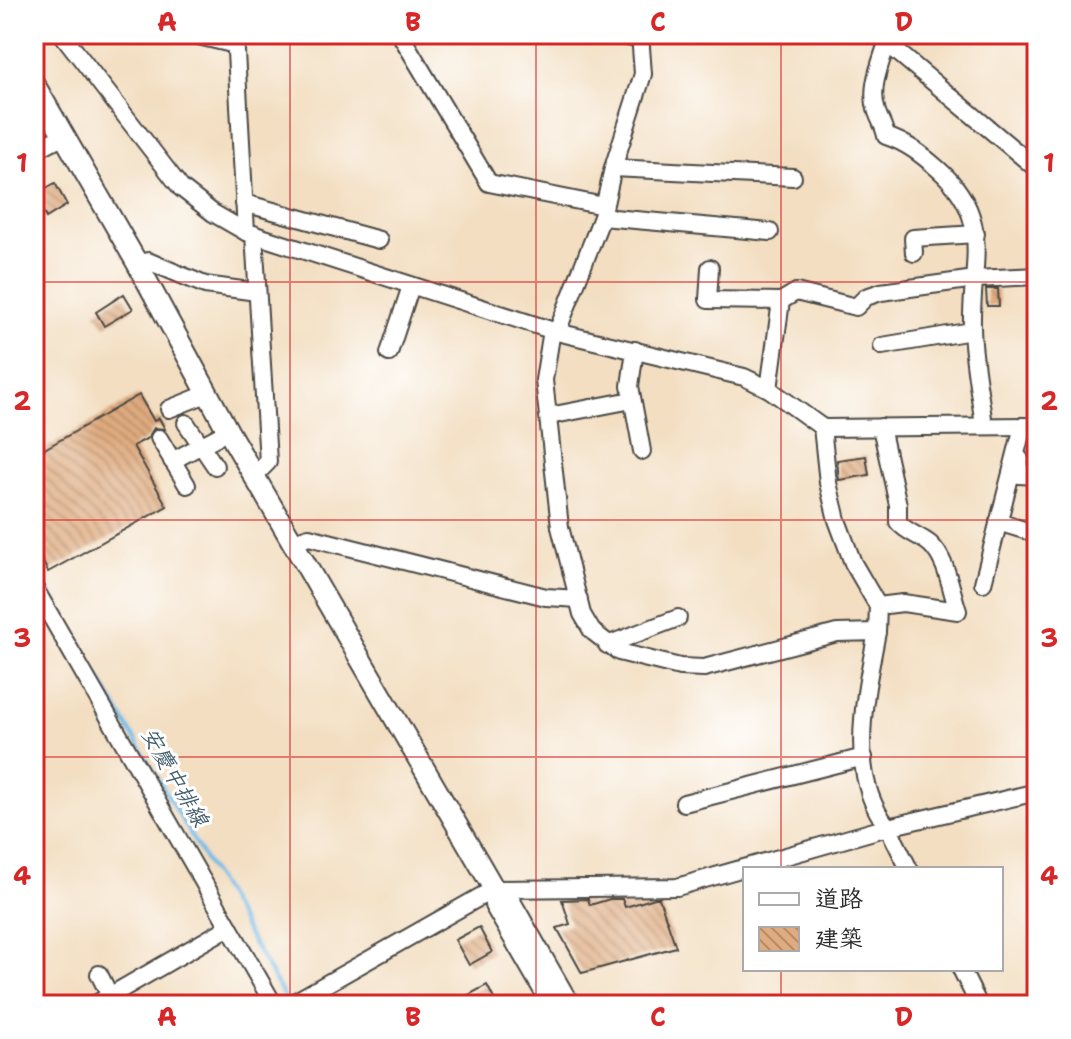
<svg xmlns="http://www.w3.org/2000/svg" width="1071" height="1039" font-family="'Shantell Sans','LXGW WenKai TC',sans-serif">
<defs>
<pattern id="building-back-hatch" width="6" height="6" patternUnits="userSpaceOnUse" patternTransform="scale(2)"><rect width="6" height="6" fill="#dfab7f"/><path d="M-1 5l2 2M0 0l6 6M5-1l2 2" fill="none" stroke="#b58b68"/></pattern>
</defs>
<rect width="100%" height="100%" fill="#fff"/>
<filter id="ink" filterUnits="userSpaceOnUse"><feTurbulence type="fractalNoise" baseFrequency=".0125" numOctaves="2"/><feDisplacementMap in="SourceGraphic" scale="16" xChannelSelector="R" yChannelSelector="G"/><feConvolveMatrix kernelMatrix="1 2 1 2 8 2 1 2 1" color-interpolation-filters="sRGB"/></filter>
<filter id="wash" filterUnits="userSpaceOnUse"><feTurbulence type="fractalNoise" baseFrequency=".006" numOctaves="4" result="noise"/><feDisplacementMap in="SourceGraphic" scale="32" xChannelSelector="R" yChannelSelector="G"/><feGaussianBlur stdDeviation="1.8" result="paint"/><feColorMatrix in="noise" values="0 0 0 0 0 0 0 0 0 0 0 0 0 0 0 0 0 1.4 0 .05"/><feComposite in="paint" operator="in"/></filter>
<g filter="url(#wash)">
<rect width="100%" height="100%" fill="#f3dec1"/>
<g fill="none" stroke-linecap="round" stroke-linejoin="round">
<!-- stream -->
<path stroke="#6ebae7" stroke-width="4" d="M34,565l254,438"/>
</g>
<g id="blocks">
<!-- building -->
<g fill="url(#building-back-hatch)">
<path d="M55,183l12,22 -21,13 -12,-23z"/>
<path d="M986,289h12l1,17h-12z"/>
<path d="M124,294l9,15 -29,17 -8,-14z"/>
<path d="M139,395l15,26 5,-3 6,11 -11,-1 -6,10 -15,8 34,60 -119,66 -14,-27v-90z"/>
<path d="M866,456l3,19 -30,5 -2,-20z"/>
<path d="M655,898h4l17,49 -94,26 -25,-45 13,-4 -8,-24 26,-1 2,6 20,-6h12l3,8z"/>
<path d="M479,927l13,25 -23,13 -14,-25z"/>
<path d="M487,985l10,20h-47z"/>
</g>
</g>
</g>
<g filter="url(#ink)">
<use href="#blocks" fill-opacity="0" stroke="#494642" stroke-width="2"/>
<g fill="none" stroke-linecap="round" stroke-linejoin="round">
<!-- minor casing -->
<g stroke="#494642" stroke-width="20">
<g id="minor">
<path d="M62,34l119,154 32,25 33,19 311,100 187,45 25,12 54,39 214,-2"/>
<path d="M190,34l46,11"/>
<path d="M235,34l11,198"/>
<path d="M400,34l89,149 115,23"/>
<path d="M614,34l27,6"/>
<path d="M876,34l161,135"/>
<path d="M887,43c-7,22 -18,46 -10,69 3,9 7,14 9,24 21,7 35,18 51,32 58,50 33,96 35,160 1,33 8,66 12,98"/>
<path d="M34,151l30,-16"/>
<path d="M613,168l180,9"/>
<path d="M244,203l135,37"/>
<path d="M602,217l168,15"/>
<path d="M254,234l14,228 -13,13"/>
<path d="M914,253l-1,-15 63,-4"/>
<path d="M137,263l11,-2 57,24 52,7"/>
<path d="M710,268l-2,32 73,1"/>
<path d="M552,330l-8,50 16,147 22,87 10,17 27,21 61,15 24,1 133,-35 40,-1c-11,59 -32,144 11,195l149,-35"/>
<path d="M557,332l45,-115 11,-49 30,-94 -3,-40"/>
<path d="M882,346l90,-15"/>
<path d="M635,350l-5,36 12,65"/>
<path d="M389,353l22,-67"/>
<path d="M769,389l12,-88 15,-9 60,15 10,-10 15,-5 94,-13 62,-3"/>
<path d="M169,409l40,-16"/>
<path d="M549,416l83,-16"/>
<path d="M186,423l29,43"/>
<path d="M822,427l6,56 9,37 16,43 25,43 -1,26"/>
<path d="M159,438l28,47"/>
<path d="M1020,459l-1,16 18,1"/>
<path d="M172,461l56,-30"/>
<path d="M998,522l39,12"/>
<path d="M293,542l16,-5 237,60 33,2"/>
<path d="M983,583l40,-157"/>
<path d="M34,587l240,418"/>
<path d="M878,606l25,-3 55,8c-7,-20 -11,-52 -28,-67 -11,-9 -23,-11 -32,-22v-17l-17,-78"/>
<path d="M607,645l71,-27"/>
<path d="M684,803l180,-46"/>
<path d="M961,969l18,36"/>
<path d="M99,974l15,30"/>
<path d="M94,1005l135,-78"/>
<path d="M289,1005l205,-116 183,-2 211,-60 21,42"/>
</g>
</g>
<!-- major casing -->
<g stroke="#494642" stroke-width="24">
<g id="major">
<path d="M34,84l103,179 91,168 266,458 15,11 60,105"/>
<path d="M494,889l1,16 58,100"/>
</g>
</g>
<!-- minor -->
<use href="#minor" stroke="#fff" stroke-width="16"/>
<!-- major -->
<use href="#major" stroke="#fff" stroke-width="20"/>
</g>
</g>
<!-- grid -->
<path fill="none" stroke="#d62828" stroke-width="2" stroke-opacity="0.55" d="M290,34v971M536,34v971M781,34v835M34,282h1003M34,520h1003M34,757h1003M781,969v36"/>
<g text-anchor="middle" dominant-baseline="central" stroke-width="6" stroke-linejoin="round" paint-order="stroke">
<!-- water labels -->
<g font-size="22" font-style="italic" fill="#425d6d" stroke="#fff">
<text transform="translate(175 777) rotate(60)">安慶中排線</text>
</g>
</g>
<!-- margin -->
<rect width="1071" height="1039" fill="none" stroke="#fff" stroke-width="88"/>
<!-- legend -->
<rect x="743" y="867" width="260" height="104" fill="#ffffff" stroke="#aaaaaa" stroke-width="2"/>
<rect x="759" y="893" width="40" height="12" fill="#ffffff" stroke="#aaaaaa" stroke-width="2"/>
<text x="815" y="907" font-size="24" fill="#2b2b2b">道路</text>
<rect x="759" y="927" width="40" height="24" fill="url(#building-back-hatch)" stroke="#aaaaaa" stroke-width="2"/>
<text x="815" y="947" font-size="24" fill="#2b2b2b">建築</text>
<rect x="44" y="44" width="983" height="951" fill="none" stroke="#d62828" stroke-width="3"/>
<g font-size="26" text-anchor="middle" font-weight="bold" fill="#d62828">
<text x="167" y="31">A</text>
<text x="413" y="31">B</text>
<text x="658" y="31">C</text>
<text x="904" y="31">D</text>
<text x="22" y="172">1</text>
<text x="1049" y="172">1</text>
<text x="22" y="410">2</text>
<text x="1049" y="410">2</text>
<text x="22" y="647">3</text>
<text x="1049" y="647">3</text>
<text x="22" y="885">4</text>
<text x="1049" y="885">4</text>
<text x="167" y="1026">A</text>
<text x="413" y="1026">B</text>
<text x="658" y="1026">C</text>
<text x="904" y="1026">D</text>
</g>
</svg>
